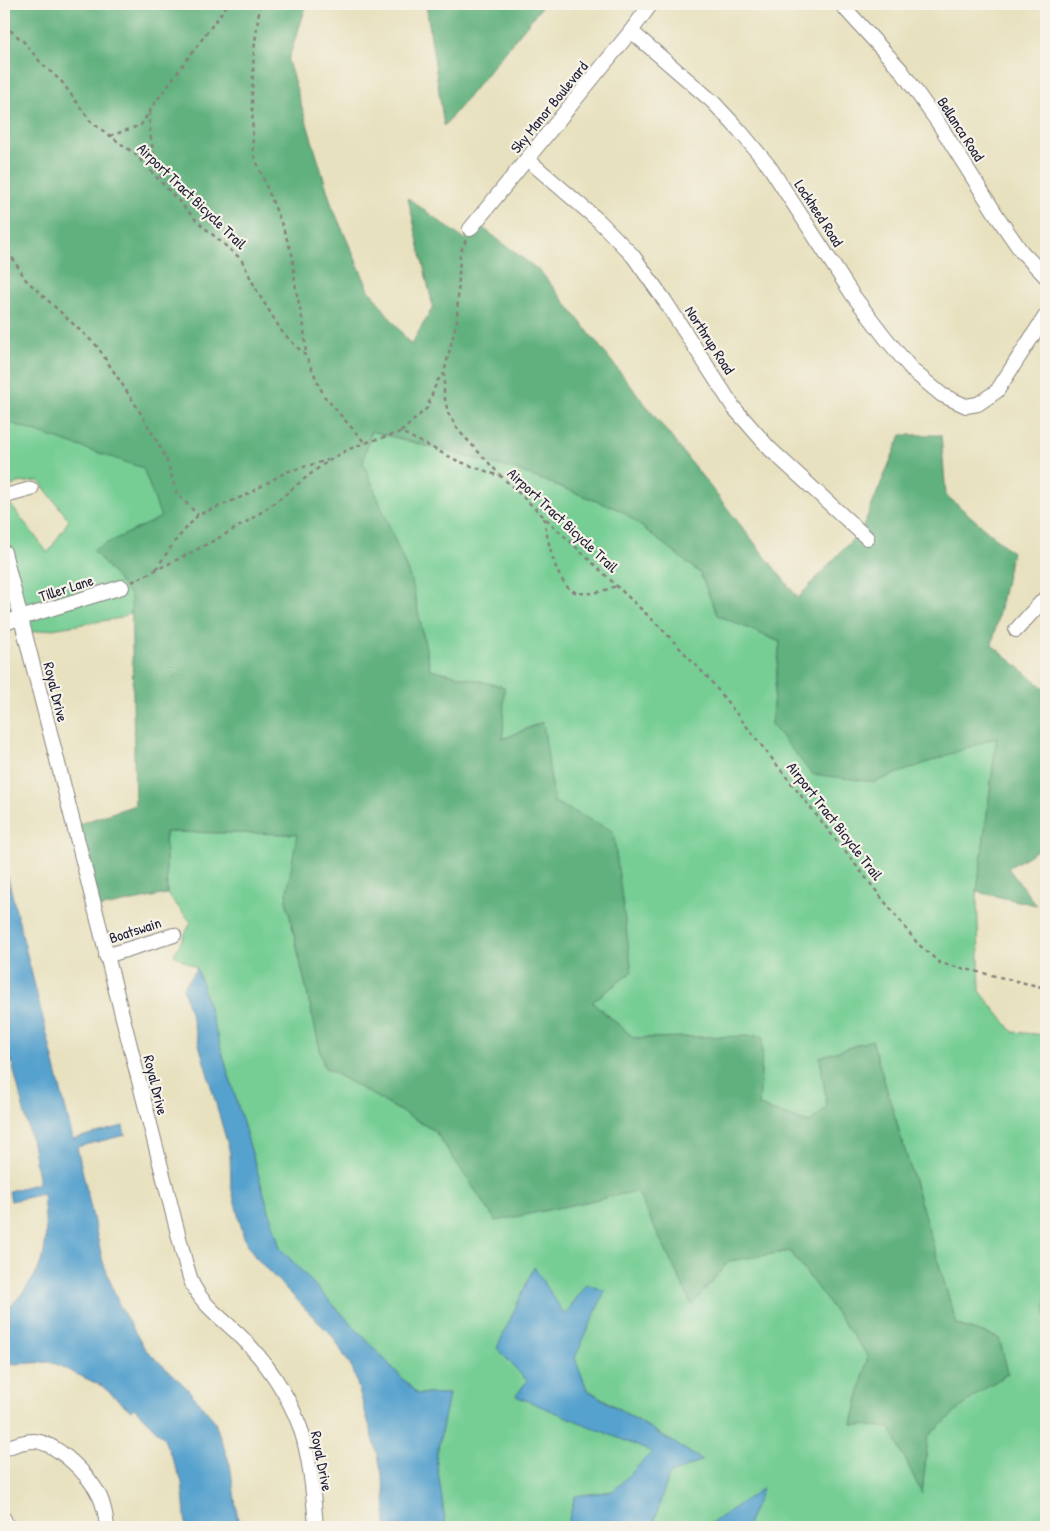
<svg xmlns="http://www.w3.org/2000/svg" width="1050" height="1531" font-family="'Patrick Hand',sans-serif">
<rect width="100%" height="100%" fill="#f7f3e8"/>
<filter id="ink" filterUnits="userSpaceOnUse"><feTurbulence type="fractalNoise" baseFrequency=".02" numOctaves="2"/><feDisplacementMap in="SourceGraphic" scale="10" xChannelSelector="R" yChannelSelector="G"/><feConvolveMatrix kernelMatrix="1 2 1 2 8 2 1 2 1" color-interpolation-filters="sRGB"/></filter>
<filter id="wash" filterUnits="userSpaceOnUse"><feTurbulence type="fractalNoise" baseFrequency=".0096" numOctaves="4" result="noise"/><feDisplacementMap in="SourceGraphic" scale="20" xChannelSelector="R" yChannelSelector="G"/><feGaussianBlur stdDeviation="1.12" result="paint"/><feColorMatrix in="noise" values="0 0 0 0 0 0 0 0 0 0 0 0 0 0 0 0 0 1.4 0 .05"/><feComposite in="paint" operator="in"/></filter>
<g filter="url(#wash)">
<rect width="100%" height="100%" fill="#e8e1bf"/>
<!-- green -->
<g fill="#76ce94" stroke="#4c7868">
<path d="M4,421l106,35 217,40 -206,122 -88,14 -29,-5v-131l44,57 21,-33 -30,-39 -22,2 -13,8z"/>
<path d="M371,431l146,39 105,41 78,62 17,42 63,27 -9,82 103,58 123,-46 -20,156 3,99 33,41 33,3v492h-300l16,-38 -56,38h-21l-31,-5 15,-47 33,-15 -115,-71 -12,-31 29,-66 -18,-8 -21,31 -38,66 -11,15 137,56 -40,39 -38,5 -8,31h-121l-10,-69 13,-64h-32l-137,-146 -83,-280 -23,-13 17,-33 -24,-28 -2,-62 133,2 -12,65 38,168 111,64 61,90 141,-30 55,114 37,-44 61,-10 78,105 -16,68 38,4 32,65 6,-57 49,-42 31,-21 -9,-35 -42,-13 -85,-285 -52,17 7,50 -18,16 -50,-17 4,-70 -129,2 -42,-37 21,-169 -59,-30 -12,-80 -39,17 1,-52 -74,-18 -18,-87 -49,-120z"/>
</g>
<!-- forest -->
<g fill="#60b17e" stroke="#416a5c">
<path d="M4,4h303l-19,57 44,145 37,84 42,55 22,-38 -25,-109 57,42 5,-11 9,-4 62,47 257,326 64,-69 39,-94h40l5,60 66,57 -20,93 54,45v155l-38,23 28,37 -59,-13 20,-155 -123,45 -62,-8 -41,-50 9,-82 -63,-27 -17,-42 -78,-62 -105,-41 -146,-39 -8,31 49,120 18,87 74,18 -1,52 40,-17 11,80 59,29 19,141 -40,30 42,36 129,-2 -4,70 50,17 18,-16 -7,-50 52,-17 85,285 42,13 9,35 -31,21 -49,42 -6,58 -32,-66 -38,-4 16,-68 -78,-105 -61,10 -37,44 -55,-114 -141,30 -61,-90 -111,-64 -38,-168 11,-65 -132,-2 2,62 -73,15 -21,-83 62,-21 -4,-209 -38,-46 68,-33 -18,-49 -139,-47z"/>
<path d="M426,4h118l-100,122z"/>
</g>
<!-- water -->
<g fill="#56a2ce" stroke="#3c6284">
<path d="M4,862l69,277 50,-13 2,9 -48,12 26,115 17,45 25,42 41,38 28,33 16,44 9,63h-53l-4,-45 -19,-45 -29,-29 -3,3 -29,-25 -51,-24 -39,2 -8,3v-55c19,-17 38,-40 41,-66 2,-16 -1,-35 -2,-52l-32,7 -2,-10 30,-8 -7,-40 -28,-112z"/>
<path d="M197,968l83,280 137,146h32l-13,64 10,69h-60l-1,-36 -7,-36 -25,-85 -20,-33 -78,-80 -11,-19 -13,-51 -1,-34 -47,-165z"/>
<path d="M534,1267l31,48 21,-31 19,7 -30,67 12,32 115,70 -33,15 -15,46 31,6h-118l8,-31 38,-5 39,-39 -136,-56 11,-15 -30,-33z"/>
<path d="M763,1488l-17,39h-40z"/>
</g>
</g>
<g filter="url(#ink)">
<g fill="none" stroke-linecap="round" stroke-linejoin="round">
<!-- minor casing -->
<g stroke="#85827d" stroke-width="16">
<g id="minor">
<path d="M841,4l60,66 38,54 60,95 22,32 25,26"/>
<path d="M631,31l82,71 27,29 29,35 83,128 32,42 29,35 29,24 24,11 12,-2 19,-13 49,-76"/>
<path d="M527,159l72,62 34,35 32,45 69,107 36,41 97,89"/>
<path d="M470,229l161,-198 20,-27"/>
<path d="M4,498l5,-3 22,-6"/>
<path d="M4,552l182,713c3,7 4,16 8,22 12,23 38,38 55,58 24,26 46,61 55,95 7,28 10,59 12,87"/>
<path d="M4,623l118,-36"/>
<path d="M1016,630l30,-33"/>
<path d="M106,956l68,-21"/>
<path d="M4,1449c9,-4 19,-8 30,-8 24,2 56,35 66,56 4,9 6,20 7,30"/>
<path d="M4,1519l3,8"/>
</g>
</g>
<!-- path -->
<g stroke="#85827d" stroke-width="2.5" stroke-dasharray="4 4" stroke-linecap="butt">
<path d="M260,4l-6,46 -2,43 1,60 29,72 10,29 4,36 8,37 2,28"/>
<path d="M4,25l20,17 18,22 20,18 29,40 44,32 63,68 43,37 17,34 25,40 23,23 18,40 41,47 36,-11 57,29 44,16 158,150 50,53 208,264 22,19 106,25"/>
<path d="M150,112c-2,26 5,47 13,72"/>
<path d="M110,136l31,-11 16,-25 71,-96"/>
<path d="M466,240l-6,13 -3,67 -13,53v21l4,19 11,18 42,45"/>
<path d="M4,244l22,36 71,66 42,64 27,48 11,36 21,21"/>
<path d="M401,432l26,-24 10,-27 7,-7"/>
<path d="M544,518c3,18 11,67 31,74 13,4 29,-1 41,-6"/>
<path d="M156,569l19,-28 23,-26 48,-20 40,-23 42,-12"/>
<path d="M132,582c43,-22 88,-42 128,-69 35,-23 64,-57 105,-70"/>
</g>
<!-- minor -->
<use href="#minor" stroke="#fff" stroke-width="14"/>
</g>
</g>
<g text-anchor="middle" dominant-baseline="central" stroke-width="4.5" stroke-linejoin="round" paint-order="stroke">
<!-- street labels -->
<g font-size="15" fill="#22223b" stroke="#f7f3e8">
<text transform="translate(549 107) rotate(-51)">Sky Manor Boulevard</text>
<text transform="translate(961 129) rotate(57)">Bellanca Road</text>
<text transform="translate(192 196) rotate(44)">Airport Tract Bicycle Trail</text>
<text transform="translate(819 213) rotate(57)">Lockheed Road</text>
<text transform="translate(710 340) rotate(57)">Northrup Road</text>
<text transform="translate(563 520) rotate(43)">Airport Tract Bicycle Trail</text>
<text transform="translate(66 588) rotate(-18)">Tiller Lane</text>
<text transform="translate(56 692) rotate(76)">Royal Drive</text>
<text transform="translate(835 821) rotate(52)">Airport Tract Bicycle Trail</text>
<text transform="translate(135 930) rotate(-18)">Boatswain</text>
<text transform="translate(156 1085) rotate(76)">Royal Drive</text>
<text transform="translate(322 1461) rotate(79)">Royal Drive</text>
</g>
</g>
<!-- margin -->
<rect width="1050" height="1531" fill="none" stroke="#f7f3e8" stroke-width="20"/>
</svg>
